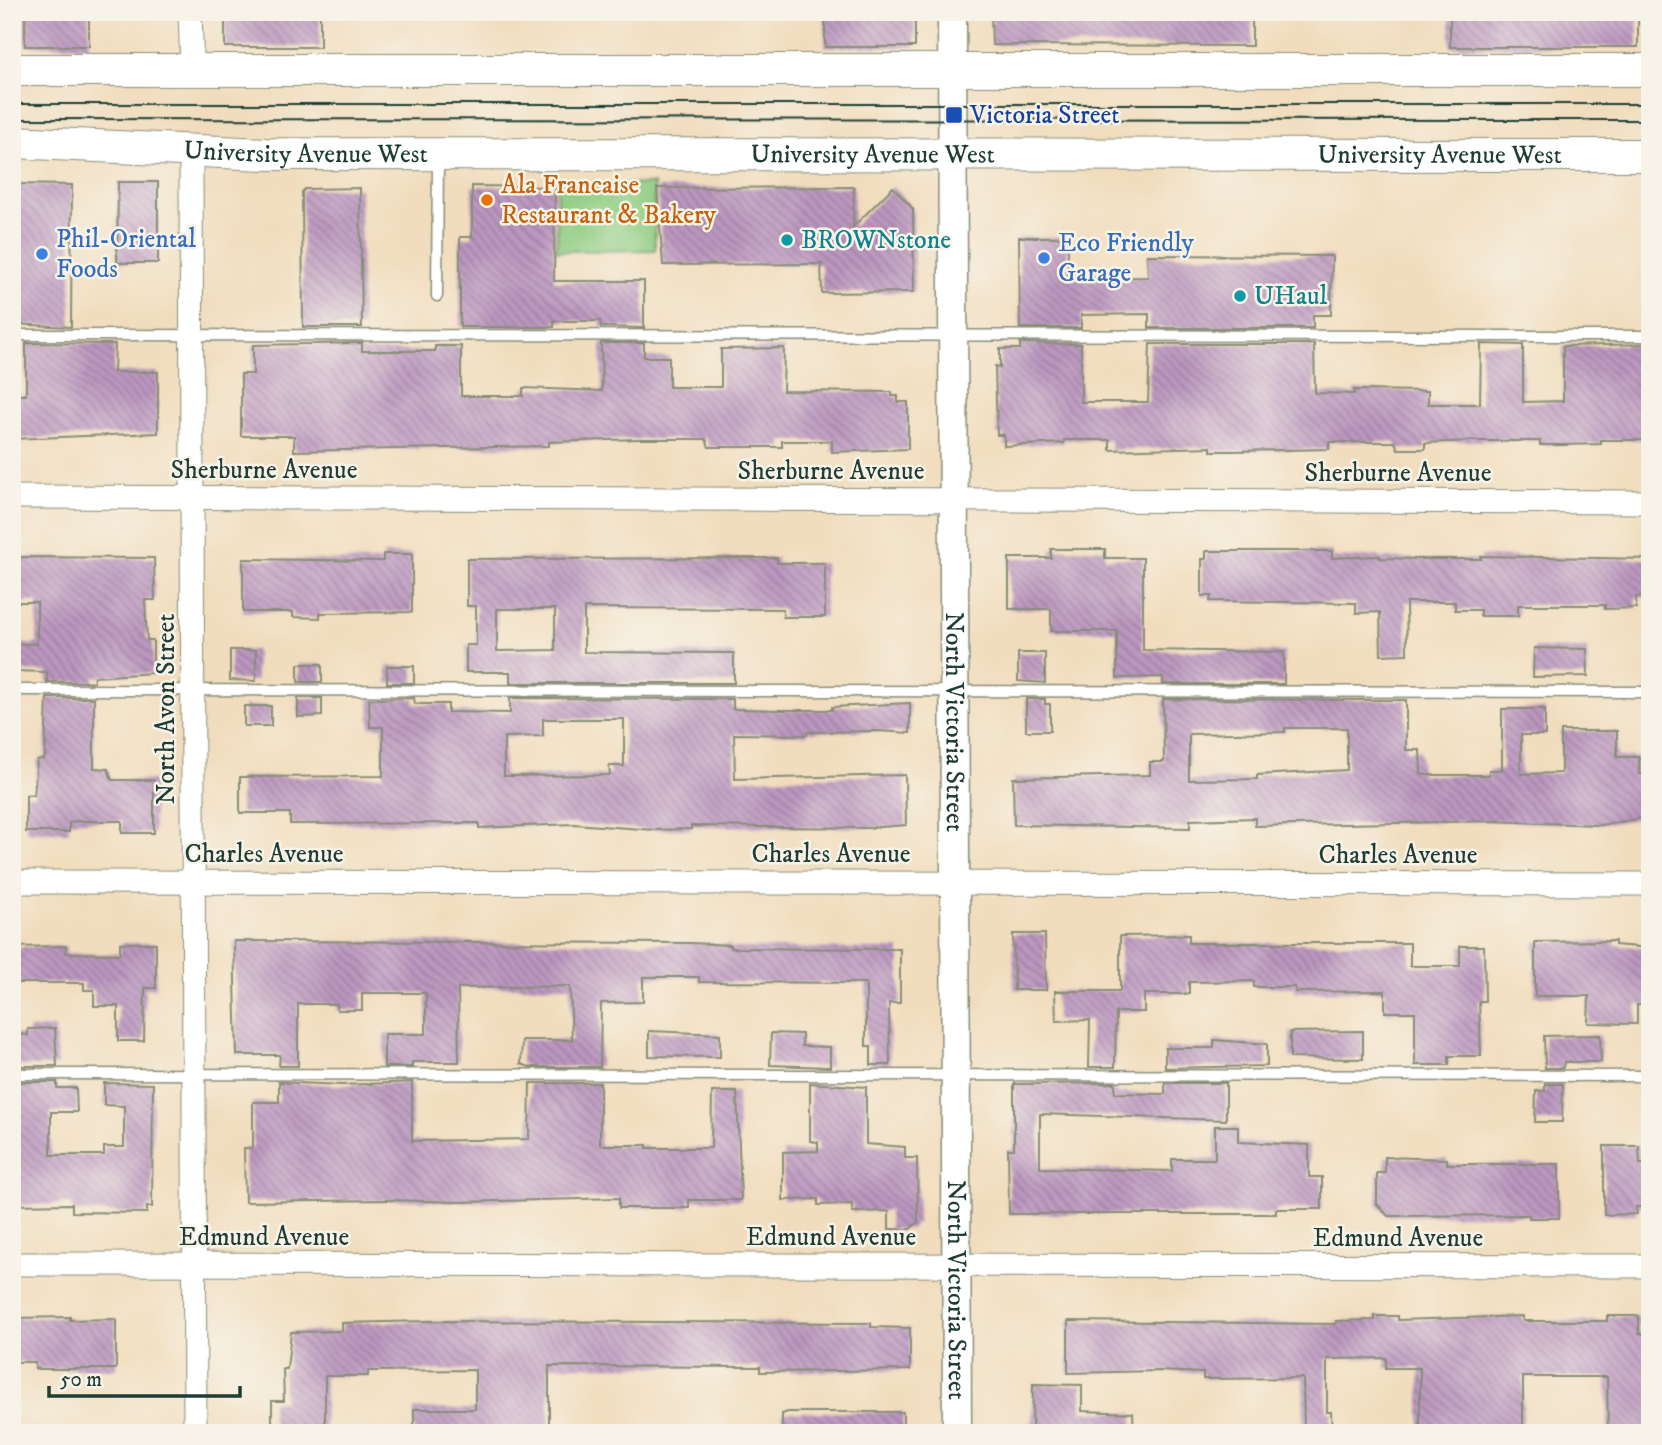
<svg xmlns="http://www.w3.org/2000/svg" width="1662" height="1445" font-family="'IM FELL DW Pica',serif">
<defs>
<pattern id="building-back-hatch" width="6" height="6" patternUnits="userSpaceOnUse" patternTransform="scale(1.75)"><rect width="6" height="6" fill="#bc97c0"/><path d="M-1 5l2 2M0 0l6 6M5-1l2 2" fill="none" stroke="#987c9d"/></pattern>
</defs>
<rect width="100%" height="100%" fill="#f7f3e8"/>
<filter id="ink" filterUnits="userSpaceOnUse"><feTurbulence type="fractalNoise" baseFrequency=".0143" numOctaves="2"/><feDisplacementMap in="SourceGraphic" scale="14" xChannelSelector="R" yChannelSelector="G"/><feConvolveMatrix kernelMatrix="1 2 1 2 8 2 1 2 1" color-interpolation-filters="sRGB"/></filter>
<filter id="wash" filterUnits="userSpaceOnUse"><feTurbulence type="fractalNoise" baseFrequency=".00686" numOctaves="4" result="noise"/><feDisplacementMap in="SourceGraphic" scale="28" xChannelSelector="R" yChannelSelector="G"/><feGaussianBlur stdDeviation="1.57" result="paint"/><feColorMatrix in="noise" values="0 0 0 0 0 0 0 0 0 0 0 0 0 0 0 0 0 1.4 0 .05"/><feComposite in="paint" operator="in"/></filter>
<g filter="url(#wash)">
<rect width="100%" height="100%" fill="#f1ddbd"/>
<!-- grass -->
<path fill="#90ce84" stroke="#58865c" stroke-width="2" d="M654,184l1,66 -98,1v-66z"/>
<g id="blocks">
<!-- building -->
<g fill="url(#building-back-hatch)" fill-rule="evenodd">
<rect x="25" y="12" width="64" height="34"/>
<rect x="225" y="12" width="95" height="35"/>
<rect x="825" y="12" width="90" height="35"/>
<path d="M991,12h261v34l-260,-1z"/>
<rect x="1450" y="12" width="188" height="35"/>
<path d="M118,182h40v81h-41z"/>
<path d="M12,184l60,1 -1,142 -59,-3z"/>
<path d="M472,186l83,1 -1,94h90v47l-43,-1 -1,-6h-46v6h-94v-90h12z"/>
<path d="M854,187l-1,40 40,-40 20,22 1,83 -92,1 -1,-29 -158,1 -6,-77z"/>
<path d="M360,188l2,139h-59l-1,-135 3,-3z"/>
<path d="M1019,237h49v41l80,-1 -1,-22 185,1 -1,59h-18v13h-164v-14l-68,1v13h-61z"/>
<path d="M26,343l89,1 -1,28h44v61l-146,6v-44h14z"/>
<path d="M362,343v8h73v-5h26v50h62v-8l79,3 -1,-48h43v14h25v30h52v-38l63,-1 -1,43 109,1v4h6v6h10v47l-76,3v-11h-50v6h-73l-3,-8h-67l-90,3v4l-255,5v-15h-53v-62h12v-29z"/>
<path d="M1020,343l61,1v58h67l2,-58h164l1,49 39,1v-4l74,1v13h52l1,-60 42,1v57l40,-1v-55l87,-2v96h-49v4l-39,1h-22v-4h-68l-47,2v6h-27l-3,-7h-66v7l-97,2h-21v-4l-101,3v-10h-46v3l-60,3v-11h-7l-2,-69 5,1v-18h20z"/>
<path d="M1051,549h54v9h38v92l141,2v32h-121v-7l-46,1v-47h-66v-22h-42v-51h42z"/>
<path d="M1206,551h126v7l48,-2v2l42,1h59v-3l169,3v39l-14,-1v11l-31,1v-4h-87v11h-38v-6h-25v-8h-49l1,52 -26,1 -1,-43 -24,1v-10l-146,-2 1,-5h-9v-37h4z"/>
<path d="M383,554h29v58l-92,1v5l-27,-1v-5h-50v-53l140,2z"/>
<path d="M12,557l142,1 1,42h-10l2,40h6v33l-59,4v5h-47v-10l-35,-1v-27h25v-42h-25z"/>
<path d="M777,558v5h48v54h-42v-8l-199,-1v44l150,1v30h-224v-11h-44v-27h10v-39h-9v-47zM497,609h58v41l-58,1z"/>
<path d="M1534,648l53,1 1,27 -55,1z"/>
<path d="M230,650h26v31l-26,-1z"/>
<path d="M1018,653h27v30l-27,-2z"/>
<rect x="298" y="664" width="24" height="18"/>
<rect x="387" y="666" width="27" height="17"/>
<path d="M47,698h47v70l14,1 4,11h42v53h-32v-12h-45l-8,2v9h-43v-37h8l3,-35 7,-1 1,-3z"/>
<path d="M298,698h24v18l-24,1z"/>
<path d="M414,698l1,6h33v8l62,1v-15l223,1v10l49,1h50v-3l78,-4v30l-32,-2 -71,1v3l-73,-1 1,45 170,-4 1,50 -39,3 -176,-2v3l-36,1 -81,-6 -95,4v-5l-189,1v-11h-50v-36l143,-1v-49h-13l-1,-28zM543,719h81v47h-15l1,9 -106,1v-39l39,-1z"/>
<path d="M1026,699h19v5h5v27h-24z"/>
<path d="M1163,699l243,1v50h14l1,24 6,1h62v-5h13v-61h43v26h-24v39l40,-1v-42h56v26h22v17h11v43l-50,8 -110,-4 -235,5v-8l-65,2v8l-176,-3 -1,-47 137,-3v-13h14zM1285,728h62v42l-90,5v4l-68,1v-46l96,-2z"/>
<rect x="244" y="706" width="27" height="20"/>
<path d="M1013,934h32l1,56h-32z"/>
<path d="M1189,935v8h221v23h50v-20h24l1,55h-6l2,55h-32v9h-34v-53h-30v-21l-90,1v-5h-41v-6l-65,1v12h-45v18h-28l-1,55h-26l1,-47 -34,1 -1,-30h65v-55z"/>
<path d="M234,941l456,2 41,2v3l169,1v54h-11l1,62h-19v-19h-5v-63l-167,-1v-5h-56v25l-42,1 -1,64h-70l-9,-3 1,-24h50l-2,-54 -112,2 1,74h-47v5h-28v-33h42v-41h-64v17h-25v-6h-39v62h-19l1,-11h-43z"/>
<path d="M1615,941v4l35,3v57h-13v19l-49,-1 1,-27h-54v-54z"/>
<path d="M120,943h36v45h-11l-1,53h-26v-35h-24v-16h-10v-7h-72v-36l54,-1v7l54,1z"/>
<path d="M55,1028l2,38h-45v-32l16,1v-6z"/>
<path d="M649,1031l71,3v23l-71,-1z"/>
<path d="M1363,1031v28l-73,-1v-26z"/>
<path d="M771,1033l31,1v12l28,1v20l-60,-2z"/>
<path d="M1600,1035l1,27h-37l-1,6h-18l-1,-32z"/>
<path d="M1214,1040l53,4v22l-102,2v-20h49z"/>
<path d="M12,1082h45v6h19l1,24h-26v43h53v-8h20v-41l-20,-1v-22l49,1 -1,123h-5v6l-75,-1v-8l-60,1z"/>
<path d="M279,1082l63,3 70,-3v59l117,-2 1,-56h70v62h47v3h64l1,-56h25l4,108h-52v8h-70v-10l-159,4 -74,-2 -141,2 -1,-54h9v-46h26z"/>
<path d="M810,1083l56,4v57l39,3v11h12l1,64 -8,7h-21v-18l-37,1v-8l-34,1v-6l-35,1v-48l35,-1v-9l-8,-1z"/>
<path d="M1115,1083v10l50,1v-11h61v37l-186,-6v54l132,3v-12h43v-33h23v16l71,3v32h13v32h-46v5h-267l-1,-65h6v-65z"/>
<path d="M1545,1084h18l-1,38h-27l1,-31h9z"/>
<path d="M1604,1146h35l1,18h10v43h-14l1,7 -33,1z"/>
<path d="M1385,1157l62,2v5h112v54h-30v-3l-141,1 -11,-12v-31h8z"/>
<path d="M1375,1316h23v4l125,-4v5h84v-5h32v18h11v99h-42l-1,-56h-84v56h-103v-65h-34v-10l-59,1v53h4l1,21h-28l-1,-55 -100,1v-6l-44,-2 -91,2v-52l268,3v-3l39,-1z"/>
<path d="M70,1317v3l46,-1v50h-81v-7h-23v-44z"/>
<path d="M429,1321l442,2v4l39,1v42l-150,2v-5l-211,-1v64h-61v3h-74v-24h61v-39l-107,1v5h-43v57h-53v-32h12l-1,-32h4l4,-37 51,-1v-8z"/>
<path d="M1033,1384l49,1v26l51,2 1,20h-102z"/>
<path d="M788,1412h115v21h-121v-19z"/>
</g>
</g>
</g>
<g filter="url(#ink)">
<use href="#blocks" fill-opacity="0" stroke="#888d78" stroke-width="2"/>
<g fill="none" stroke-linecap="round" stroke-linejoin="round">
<!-- service casing -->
<g stroke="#888d78" stroke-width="13">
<g id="service">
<path d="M437,296l1,-139"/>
<path d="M12,335l1638,1"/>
<path d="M12,690l1638,2"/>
<path d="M12,1074l1638,2"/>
</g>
</g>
<!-- minor casing -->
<g stroke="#888d78" stroke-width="25">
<g id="minor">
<path d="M190,12l2,58"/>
<path d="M191,153l4,1280"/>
<path d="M12,497l1638,5"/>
<path d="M12,882l1638,2"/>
<path d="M12,1264l1638,2"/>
</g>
</g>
<!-- tertiary casing -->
<g stroke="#888d78" stroke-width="31">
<g id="tertiary">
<path id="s1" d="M952,12l5,1421"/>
</g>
</g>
<!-- secondary casing -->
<g stroke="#888d78" stroke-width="34">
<g id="secondary">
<path d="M12,70h1638"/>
<path id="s2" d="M12,142l254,12 1384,1"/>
</g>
</g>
<!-- service -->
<use href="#service" stroke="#fff" stroke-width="10"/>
<!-- minor -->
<use href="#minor" stroke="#fff" stroke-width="23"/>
<!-- tertiary -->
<use href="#tertiary" stroke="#fff" stroke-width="28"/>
<!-- secondary -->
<use href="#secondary" stroke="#fff" stroke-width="32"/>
<!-- tram -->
<g stroke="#1f3d34" stroke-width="2">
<path d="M12,104h1638"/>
<path d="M12,119l1638,1"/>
</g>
</g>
</g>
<!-- markers -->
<rect fill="#1a4fb4" stroke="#f7f3e8" stroke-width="2.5" x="945" y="106" width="18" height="18" rx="3.5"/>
<circle fill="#e8710a" stroke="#f7f3e8" stroke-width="2.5" cx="487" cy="200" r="7"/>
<g fill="#0f9aa8" stroke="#f7f3e8" stroke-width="2.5">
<circle cx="787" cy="240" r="7"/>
<circle cx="1240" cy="296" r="7"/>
</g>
<g fill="#3f7fe0" stroke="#f7f3e8" stroke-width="2.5">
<circle cx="42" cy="254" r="7"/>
<circle cx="1044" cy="258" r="7"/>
</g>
<g text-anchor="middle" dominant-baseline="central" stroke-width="5" stroke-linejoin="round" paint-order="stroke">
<!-- transit labels -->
<g font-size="26" fill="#164399" stroke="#f7f3e8" text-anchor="start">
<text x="970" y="115">Victoria Street</text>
</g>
<!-- street labels -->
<g font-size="26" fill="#1f3d34" stroke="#f7f3e8">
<text stroke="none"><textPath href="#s2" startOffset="294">University Avenue West</textPath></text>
<text stroke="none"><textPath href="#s2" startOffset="861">University Avenue West</textPath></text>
<text stroke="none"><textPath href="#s2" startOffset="1428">University Avenue West</textPath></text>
<text x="264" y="470">Sherburne Avenue</text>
<text x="831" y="471">Sherburne Avenue</text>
<text x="1398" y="473">Sherburne Avenue</text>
<text transform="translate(166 709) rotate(-90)">North Avon Street</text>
<text stroke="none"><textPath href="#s1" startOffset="710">North Victoria Street</textPath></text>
<text x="264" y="854">Charles Avenue</text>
<text x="831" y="854">Charles Avenue</text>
<text x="1398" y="855">Charles Avenue</text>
<text x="264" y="1237">Edmund Avenue</text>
<text x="831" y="1237">Edmund Avenue</text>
<text x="1398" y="1238">Edmund Avenue</text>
<text stroke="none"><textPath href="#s1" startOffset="1278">North Victoria Street</textPath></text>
</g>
<!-- food labels -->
<g font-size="26" fill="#c56008" stroke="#f7f3e8" text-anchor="start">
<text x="501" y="185">Ala Francaise<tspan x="501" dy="30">Restaurant &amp; Bakery</tspan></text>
</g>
<!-- shop labels -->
<g font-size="26" fill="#366cbe" stroke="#f7f3e8" text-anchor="start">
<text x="56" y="239">Phil-Oriental<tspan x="56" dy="30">Foods</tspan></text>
<text x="1058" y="243">Eco Friendly<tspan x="1058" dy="30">Garage</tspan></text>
</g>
<!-- culture labels -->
<g font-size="26" fill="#0d838f" stroke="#f7f3e8" text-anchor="start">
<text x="801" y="240">BROWNstone</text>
<text x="1254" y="296">UHaul</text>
</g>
</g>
<!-- margin -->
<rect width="1662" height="1445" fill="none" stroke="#f7f3e8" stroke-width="42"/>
<!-- scale -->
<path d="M49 1386v10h191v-10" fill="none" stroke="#1f3d34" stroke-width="3.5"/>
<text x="60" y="1386" font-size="21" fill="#1f3d34" stroke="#f7f3e8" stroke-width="5" paint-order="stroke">50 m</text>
</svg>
